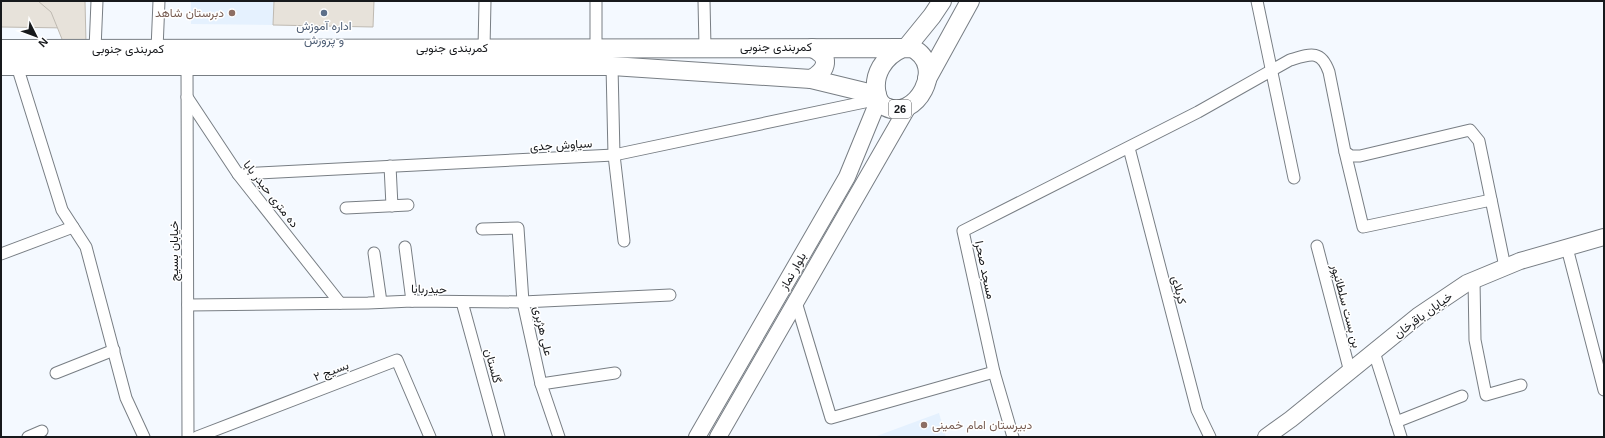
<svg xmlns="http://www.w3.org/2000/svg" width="1605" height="438" font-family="Helvetica,Vazirmatn,sans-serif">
<rect width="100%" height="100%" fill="#f4f9ff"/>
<!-- built -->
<g fill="#e5f1fe">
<path d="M191,1h83l-1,24 -82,-1z"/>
<path d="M939,413l7,24h-72z"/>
</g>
<!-- building -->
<g fill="#e7e2da" stroke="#bfbab2">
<path d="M1,1h61l6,27 -67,-1z"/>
<path d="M38,1h47l1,42 -22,1 -13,-32z"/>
<path d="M274,1h100l-1,26 -100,-2z"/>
</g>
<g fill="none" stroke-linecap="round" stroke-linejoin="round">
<!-- street casing -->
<g stroke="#787e84" stroke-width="13">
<g id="street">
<path d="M704,1l1,46"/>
<path d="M1257,1l37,177"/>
<path d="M596,47v-46"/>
<path d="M484,48l1,-47"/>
<path d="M95,49l2,-48"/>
<path d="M157,49l2,-48"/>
<path d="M17,66l45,144 24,37 40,151 18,39"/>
<path d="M187,66l1,371"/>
<path d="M612,66l2,89 10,86"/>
<path d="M187,97l51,77 102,129"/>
<path d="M1129,148l68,262 13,27"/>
<path d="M1345,152l18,75 128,-27"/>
<path d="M390,166l2,40"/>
<path d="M238,174l376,-19 265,-56"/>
<path d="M346,208l62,-3"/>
<path d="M482,229l36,-1 5,74 18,82 18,53"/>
<path d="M1317,246l33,126"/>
<path d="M405,247l7,54"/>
<path d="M1567,248l37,142"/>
<path d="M374,253l7,49"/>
<path d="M1,254l72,-27"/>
<path d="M1474,280l1,60 11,55 35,-10"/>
<path d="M462,302l37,135"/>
<path d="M796,302l35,116 163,-46 -31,-141 235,-119 92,-52c20,-6 31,-11 39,12l16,80 6,4h9l110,-26 9,11 26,126"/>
<path d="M188,305l180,-2 44,-2 111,1 147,-7"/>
<path d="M1374,352l27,85"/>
<path d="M994,372l19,65"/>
<path d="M56,373l58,-23"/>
<path d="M541,384l74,-11"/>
<path d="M1396,422l66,-26"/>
<path d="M28,437l14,-6"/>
<path d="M197,437l200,-77 33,77"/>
</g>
</g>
<!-- secondary casing -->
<g stroke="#787e84" stroke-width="18">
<g id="secondary">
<path d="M697,437l150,-260 32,-78"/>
<path d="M718,437l191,-332"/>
<path d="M1266,437l25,-18 127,-103 49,-33 53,-22 84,-24"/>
</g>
</g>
<!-- primary casing -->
<g stroke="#787e84" stroke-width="20">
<g id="primary">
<path d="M906,48l26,-32 10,-15"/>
<path d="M1,49l911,-1c36,18 3,74 -26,59 -5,-2 -8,-8 -9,-12 -5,-20 7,-39 26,-47"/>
<path d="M1,66h611l199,13 66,16"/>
<path d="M811,79c17,-9 20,-23 1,-31"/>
<path d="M927,79l43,-78"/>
</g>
</g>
<!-- street -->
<use href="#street" stroke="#fff" stroke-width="11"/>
<!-- secondary -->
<use href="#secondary" stroke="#fff" stroke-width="16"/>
<!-- primary -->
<use href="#primary" stroke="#fff" stroke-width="18"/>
</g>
<!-- markers -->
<g fill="#8d6e63" stroke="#fff" stroke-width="1.5">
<circle cx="232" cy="13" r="4"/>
<circle cx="924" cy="425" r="4"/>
</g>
<circle fill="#5c6f8a" stroke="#fff" stroke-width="1.5" cx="324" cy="13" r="4"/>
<g text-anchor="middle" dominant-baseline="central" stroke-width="3" stroke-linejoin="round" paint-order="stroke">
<!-- shield labels -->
<rect fill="#fff" stroke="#5d5e60" stroke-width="1" x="889" y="100" width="22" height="18" rx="3"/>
<g font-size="11" font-weight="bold" fill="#17191c">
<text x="900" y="109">26</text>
</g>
<!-- education labels -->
<g font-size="12" fill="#785e54" stroke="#fff" text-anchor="end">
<text x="224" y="13">دبرستان شاهد</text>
<text x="932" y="425" text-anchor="start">دبیرستان امام خمینی</text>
</g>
<!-- service labels -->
<g font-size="12" fill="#4e5e75" stroke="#fff">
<text x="324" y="26">اداره آموزش<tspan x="324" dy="14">و پرورش</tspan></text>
</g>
<!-- street labels -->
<g font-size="12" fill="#17191c" stroke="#fff">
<text x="776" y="47">کمربندی جنوبی</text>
<text x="452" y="48">کمربندی جنوبی</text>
<text x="128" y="49">کمربندی جنوبی</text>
<text transform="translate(561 145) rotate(-3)">سیاوش جدی</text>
<text transform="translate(271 194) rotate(52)">ده متری حیدر بابا</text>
<text transform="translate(174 251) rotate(-90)">خیابان بسیج</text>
<text transform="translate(985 270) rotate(78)">مسجد صحرا</text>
<text transform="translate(793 271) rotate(-60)">بلوار نماز</text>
<text transform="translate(429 289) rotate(1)">حیدربابا</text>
<text transform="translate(1179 290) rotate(76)">کربلای</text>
<text transform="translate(1346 306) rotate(75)">بن بست سلطانپور</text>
<text transform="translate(1423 315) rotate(-36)">خیابان باقرخان</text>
<text transform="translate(543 331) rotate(77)">علی هژبری</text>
<text transform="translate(493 366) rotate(75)">گلستان</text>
<text transform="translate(331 371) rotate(-21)">بسیج ۲</text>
</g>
</g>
<!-- border -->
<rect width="1605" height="438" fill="none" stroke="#17191c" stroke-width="4"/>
<!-- north arrow -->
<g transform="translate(36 36) rotate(132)" stroke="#ffffff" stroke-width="3" paint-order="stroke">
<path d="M0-3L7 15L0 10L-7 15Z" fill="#17191c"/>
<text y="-6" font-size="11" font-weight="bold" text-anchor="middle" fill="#17191c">N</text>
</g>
</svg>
